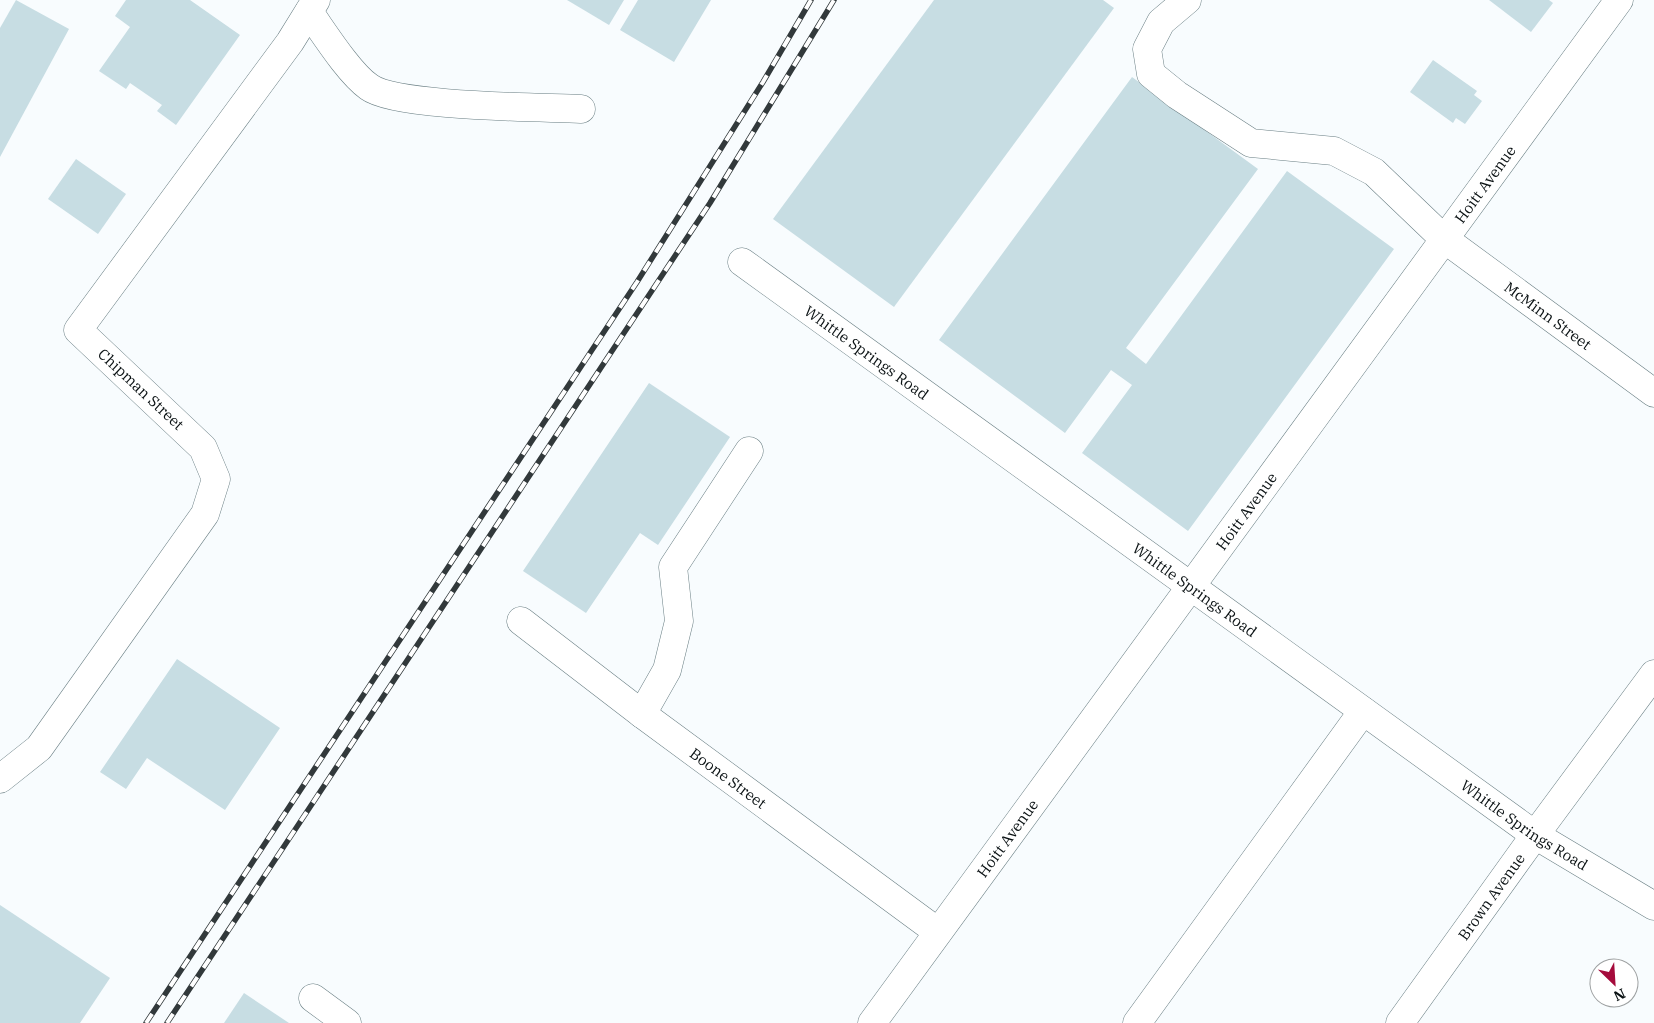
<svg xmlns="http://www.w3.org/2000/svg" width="1654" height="1023" font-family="'IBM Plex Serif',serif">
<rect width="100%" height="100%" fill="#f8fcfe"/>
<!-- building -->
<g fill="#c7dde3">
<path d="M16,0l53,29 -69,128v-129z"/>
<path d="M126,0h64l50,35 -64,90 -19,-14 5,-6 -32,-22 -4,6 -27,-18 31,-44 -15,-11z"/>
<path d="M567,0h57l-15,25z"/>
<path d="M638,0h73l-37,62 -54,-32z"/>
<path d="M934,0h169l11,8 -220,299 -121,-88z"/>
<path d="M1489,0h60l4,3 -22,29z"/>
<path d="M1433,60l44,31 -3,4 8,6 -17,23 -9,-6 -3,5 -43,-31z"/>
<path d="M1132,77l126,92 -132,179 20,16 141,-193 107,78 -206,282 -106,-78 50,-68 -21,-15 -46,63 -126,-93z"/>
<path d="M76,159l50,35 -28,40 -50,-35z"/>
<path d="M649,383l81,54 -72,108 -18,-12 -54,80 -63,-42z"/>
<path d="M177,659l103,69 -55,82 -78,-52 -21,31 -26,-17z"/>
<path d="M0,905l110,73 -30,45h-80z"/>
<path d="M244,993l45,30h-65z"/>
</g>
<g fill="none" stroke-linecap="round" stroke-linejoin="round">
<!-- minor casing -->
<g stroke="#6a7f84" stroke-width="29">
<g id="minor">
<path id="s1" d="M1187,0l-26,22 -14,27 4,25 26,21 74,48 83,8 40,21 69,66 211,155"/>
<path d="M309,12c15,21 40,61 60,75 27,20 171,20 212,22"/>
<path id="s2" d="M742,262l793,573 119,71"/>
<path id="s3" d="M521,621l121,93 296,218"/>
<path d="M642,714l25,-44 12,-49 -6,-54 76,-116"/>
<path d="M0,779l39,-31 166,-234 11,-35 -13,-31 -125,-118 212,-288 26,-42"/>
<path d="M313,998l34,25"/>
<path id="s4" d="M872,1023l747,-1023"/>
<path d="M1137,1023l226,-312"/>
<path id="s5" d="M1400,1023l135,-188 119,-161"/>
</g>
</g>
<!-- minor -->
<use href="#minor" stroke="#fff" stroke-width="28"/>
<!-- rail casing -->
<g stroke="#32393b" stroke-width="5.5">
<g id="rail">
<path d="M146,1023l491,-741 126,-200 48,-82"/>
<path d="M167,1023l543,-820 124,-203"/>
</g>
</g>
<!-- rail -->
<use href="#rail" stroke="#fff" stroke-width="4" stroke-dasharray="11" stroke-linecap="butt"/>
</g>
<g text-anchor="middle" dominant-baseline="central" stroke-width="4.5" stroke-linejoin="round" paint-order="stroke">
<!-- street labels -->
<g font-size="15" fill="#0a1113" stroke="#fff">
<text stroke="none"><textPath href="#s4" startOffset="1039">Hoitt Avenue</textPath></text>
<text stroke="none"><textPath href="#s1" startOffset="566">McMinn Street</textPath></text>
<text stroke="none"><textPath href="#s2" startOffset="154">Whittle Springs Road</textPath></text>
<text transform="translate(141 389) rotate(43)">Chipman Street</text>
<text stroke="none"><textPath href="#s4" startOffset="634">Hoitt Avenue</textPath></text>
<text stroke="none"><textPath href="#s2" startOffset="559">Whittle Springs Road</textPath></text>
<text stroke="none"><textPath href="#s3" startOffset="260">Boone Street</textPath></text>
<text stroke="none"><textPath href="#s2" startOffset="964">Whittle Springs Road</textPath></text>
<text stroke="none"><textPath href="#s4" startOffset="229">Hoitt Avenue</textPath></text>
<text stroke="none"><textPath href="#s5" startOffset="156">Brown Avenue</textPath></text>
</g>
</g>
<!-- north arrow -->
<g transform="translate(1614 983) rotate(155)"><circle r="24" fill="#ffffff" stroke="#9da0a1"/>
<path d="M0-4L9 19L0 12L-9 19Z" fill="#a50b3c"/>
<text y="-8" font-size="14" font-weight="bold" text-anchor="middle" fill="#0a1113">N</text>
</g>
</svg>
